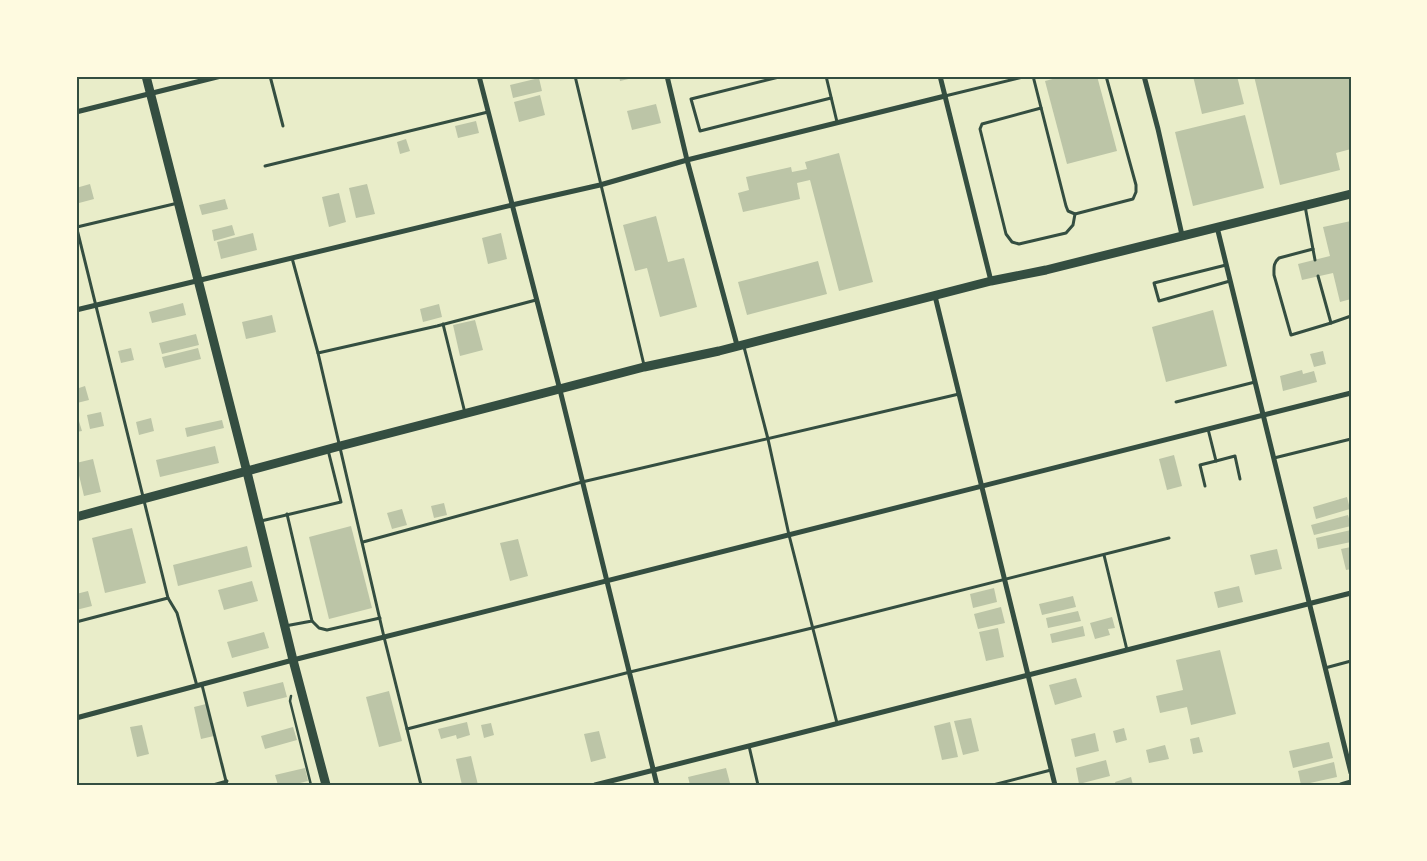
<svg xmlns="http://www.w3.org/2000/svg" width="1427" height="861" font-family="'Titillium Web',sans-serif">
<rect width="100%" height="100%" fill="#e9edc9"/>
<!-- building -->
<g fill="#bcc5a7">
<path d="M619,76h18v1l-17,4z"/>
<path d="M1064,76h33l20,75 -50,13 -22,-83z"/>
<path d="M1193,76h44l7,28 -42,10z"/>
<path d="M1254,76h97v73l-15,4 4,17 -60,15z"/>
<path d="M539,78l3,13 -29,7 -3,-13z"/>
<path d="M540,95l5,20 -26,7 -5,-20z"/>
<path d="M656,104l5,19 -29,7 -5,-19z"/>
<path d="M1245,115l19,73 -71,18 -18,-74z"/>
<path d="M476,121l3,12 -21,5 -3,-12z"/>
<path d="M406,139l4,12 -10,3 -3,-12z"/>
<path d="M839,153l34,129 -34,9 -29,-111 -13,3 3,16 -57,13 -5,-19 11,-3 -3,-13 45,-10 1,5 15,-3 -2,-7z"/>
<path d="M90,184l4,15 -15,4 -3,-15z"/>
<path d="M367,184l8,30 -19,4 -7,-30z"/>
<path d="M339,193l7,29 -17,5 -7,-30z"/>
<path d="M225,199l3,10 -26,6 -3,-10z"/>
<path d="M656,216l12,46 16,-4 13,49 -37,10 -13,-49 -12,3 -12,-46z"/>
<path d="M1351,221v78l-11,3 -7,-29 -31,7 -4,-16 32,-8 -7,-29z"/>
<path d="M232,225l3,10 -21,6 -2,-11z"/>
<path d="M253,233l4,17 -36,9 -4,-17z"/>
<path d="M501,233l6,26 -19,5 -6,-26z"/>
<path d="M818,261l9,33 -80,21 -9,-33z"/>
<path d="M183,303l3,12 -34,8 -3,-11z"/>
<path d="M439,304l3,13 -19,5 -3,-13z"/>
<path d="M1213,310l14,56 -61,16 -14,-55z"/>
<path d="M272,315l4,17 -30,7 -4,-17z"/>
<path d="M475,320l8,30 -23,6 -7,-31z"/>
<path d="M196,334l3,11 -37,9 -3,-11z"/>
<path d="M131,348l3,12 -13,3 -3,-12z"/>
<path d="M198,348l3,11 -36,9 -3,-11z"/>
<path d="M1323,351l3,13 -12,3 -4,-13z"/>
<path d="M1302,370l1,4 11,-3 3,11 -34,9 -3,-15z"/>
<path d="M85,386l4,14 -12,3 -1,-14z"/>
<path d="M101,412l3,14 -14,3 -3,-14z"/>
<path d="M78,418l4,13 -6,1v-13z"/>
<path d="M151,418l3,13 -15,4 -3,-13z"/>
<path d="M222,420l2,8 -37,9 -2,-9z"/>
<path d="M215,446l4,17 -59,14 -4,-17z"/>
<path d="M1174,455l8,31 -15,4 -8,-31z"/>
<path d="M93,459l8,33 -17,4 -8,-33z"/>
<path d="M1347,497l3,12 -34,10 -3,-12z"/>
<path d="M444,503l3,12 -13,3 -3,-12z"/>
<path d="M402,509l5,16 -15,4 -5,-16z"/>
<path d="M1348,515l3,11 -37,9 -3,-10z"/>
<path d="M351,526l21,82 -43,11 -20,-82z"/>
<path d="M132,528l14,55 -41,10 -13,-55z"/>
<path d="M1351,530v12l-33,7 -2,-11z"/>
<path d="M518,539l10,37 -18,5 -10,-38z"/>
<path d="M247,546l5,21 -74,19 -5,-21z"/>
<path d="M1351,547v22l-5,1 -5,-21z"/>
<path d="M1277,549l5,20 -27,6 -5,-20z"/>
<path d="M252,581l6,20 -34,9 -6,-20z"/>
<path d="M1239,586l4,16 -25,6 -4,-16z"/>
<path d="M994,588l3,14 -24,6 -3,-14z"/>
<path d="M88,591l4,15 -16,4v-16z"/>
<path d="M1073,596l3,11 -34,8 -3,-11z"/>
<path d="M1001,607l4,16 -27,6 -4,-15z"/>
<path d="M1078,611l3,10 -33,7 -2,-10z"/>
<path d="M1112,617l3,11 -7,1 2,6 -15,4 -5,-16z"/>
<path d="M1083,626l2,10 -33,7 -2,-9z"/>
<path d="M998,628l6,29 -18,4 -7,-29z"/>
<path d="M264,632l5,16 -37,10 -5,-16z"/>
<path d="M1220,650l16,64 -45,11 -4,-18 -27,6 -4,-17 27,-6 -7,-30z"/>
<path d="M1076,678l6,19 -27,8 -6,-20z"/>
<path d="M283,682l4,15 -40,10 -4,-15z"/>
<path d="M389,691l13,50 -23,6 -13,-50z"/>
<path d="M206,704l8,32 -13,3 -7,-32z"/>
<path d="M971,718l8,33 -16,4 -9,-34z"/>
<path d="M467,722l3,13 -13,4 -1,-4 -15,4 -3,-10z"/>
<path d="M950,722l8,35 -16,3 -8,-34z"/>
<path d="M491,723l3,12 -10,3 -3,-13z"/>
<path d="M142,725l7,29 -12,3 -7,-30z"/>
<path d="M293,727l4,13 -32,9 -4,-13z"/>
<path d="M1124,728l3,12 -11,3 -3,-12z"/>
<path d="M599,731l7,27 -15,4 -7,-28z"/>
<path d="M1095,733l4,18 -24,6 -4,-18z"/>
<path d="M1199,737l4,15 -10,2 -3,-15z"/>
<path d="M1329,742l4,16 -40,10 -4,-17z"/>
<path d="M1165,745l4,14 -20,4 -3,-13z"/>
<path d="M471,756l7,29h-16l-6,-26z"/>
<path d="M1106,760l4,16 -31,8 -3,-16z"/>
<path d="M1334,762l3,15 -36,8 -3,-14z"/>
<path d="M305,768l3,13 -16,4h-14l-3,-10z"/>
<path d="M726,768l4,15 -40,2 -2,-8z"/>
<path d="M1131,777l2,8h-17l-1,-3z"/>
</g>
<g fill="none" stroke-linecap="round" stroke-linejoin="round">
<!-- path -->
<path stroke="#344e41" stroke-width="2.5" d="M291,696l-1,5 21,84"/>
<!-- service -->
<g stroke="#344e41" stroke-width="3">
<path d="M270,76l13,50"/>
<path d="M575,76l69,289"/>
<path d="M783,76l-92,23 9,32 131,-33"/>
<path d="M826,76l11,46"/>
<path d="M1033,76l33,130 2,5 7,3 58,-15 3,-7v-7l-30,-109"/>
<path d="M945,96l82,-20"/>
<path d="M1041,108l-59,16 -2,5 26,105 6,8 7,2 47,-11 7,-8 2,-11"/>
<path d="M265,166l223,-54"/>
<path d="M1305,206l10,54"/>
<path d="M76,225l92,373 -92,24"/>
<path d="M77,227l101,-24"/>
<path d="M1313,249l-34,9c-6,5 -5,10 -5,17l17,60 40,-12"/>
<path d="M292,258l26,95"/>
<path d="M1226,265l-72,18 5,18 71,-20"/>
<path d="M1318,276l13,47 20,-7"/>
<path d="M443,324l22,89"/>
<path d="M744,347l24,92 21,96 48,188"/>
<path d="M1176,402l79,-20"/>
<path d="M1208,429l8,32 19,-5 5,23"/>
<path d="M1274,458l77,-19"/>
<path d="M1205,486l-5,-21 16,-4"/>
<path d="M261,521l80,-19 -13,-52"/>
<path d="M363,542l219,-60 377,-88"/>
<path d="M1104,555l23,95"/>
<path d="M168,598l9,15 20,73"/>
<path d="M312,621l7,7 8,2 53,-12"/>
<path d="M285,626l27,-5 -25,-107"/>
<path d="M1325,668l26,-7"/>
<path d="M202,685l25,100"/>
<path d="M407,729l223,-57 182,-44 357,-90"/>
<path d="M749,746l9,39"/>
<path d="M213,785l14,-4"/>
<path d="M421,785l-37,-148 -66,-284 119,-27 99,-26"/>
<path d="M993,785l58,-15"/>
</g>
<!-- minor -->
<g stroke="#344e41" stroke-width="5">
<path d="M479,76l81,314 97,395"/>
<path d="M667,76l20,84 50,185"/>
<path d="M940,76l51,205"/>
<path d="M1144,76l14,53 24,106"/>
<path d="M76,112l145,-36"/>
<path d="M1217,227l134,546"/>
<path d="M935,296l120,489"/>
<path d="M76,310l436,-105 88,-20 87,-25 258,-64"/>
<path d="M76,718l217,-58 1058,-267"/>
<path d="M595,785l756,-192"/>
<path d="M1341,785l10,-3"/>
</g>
<!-- tertiary -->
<path stroke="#344e41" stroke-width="9" d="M146,76l101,396 46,188 33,125"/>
<!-- secondary -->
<path stroke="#344e41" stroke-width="9" d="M76,517l264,-71 304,-79 75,-16 272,-70 55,-11 305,-76"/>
</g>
<!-- border -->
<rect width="1427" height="861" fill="none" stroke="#fefae0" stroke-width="155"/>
<rect x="78" y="78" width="1272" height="706" fill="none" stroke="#344e41" stroke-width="2"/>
</svg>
